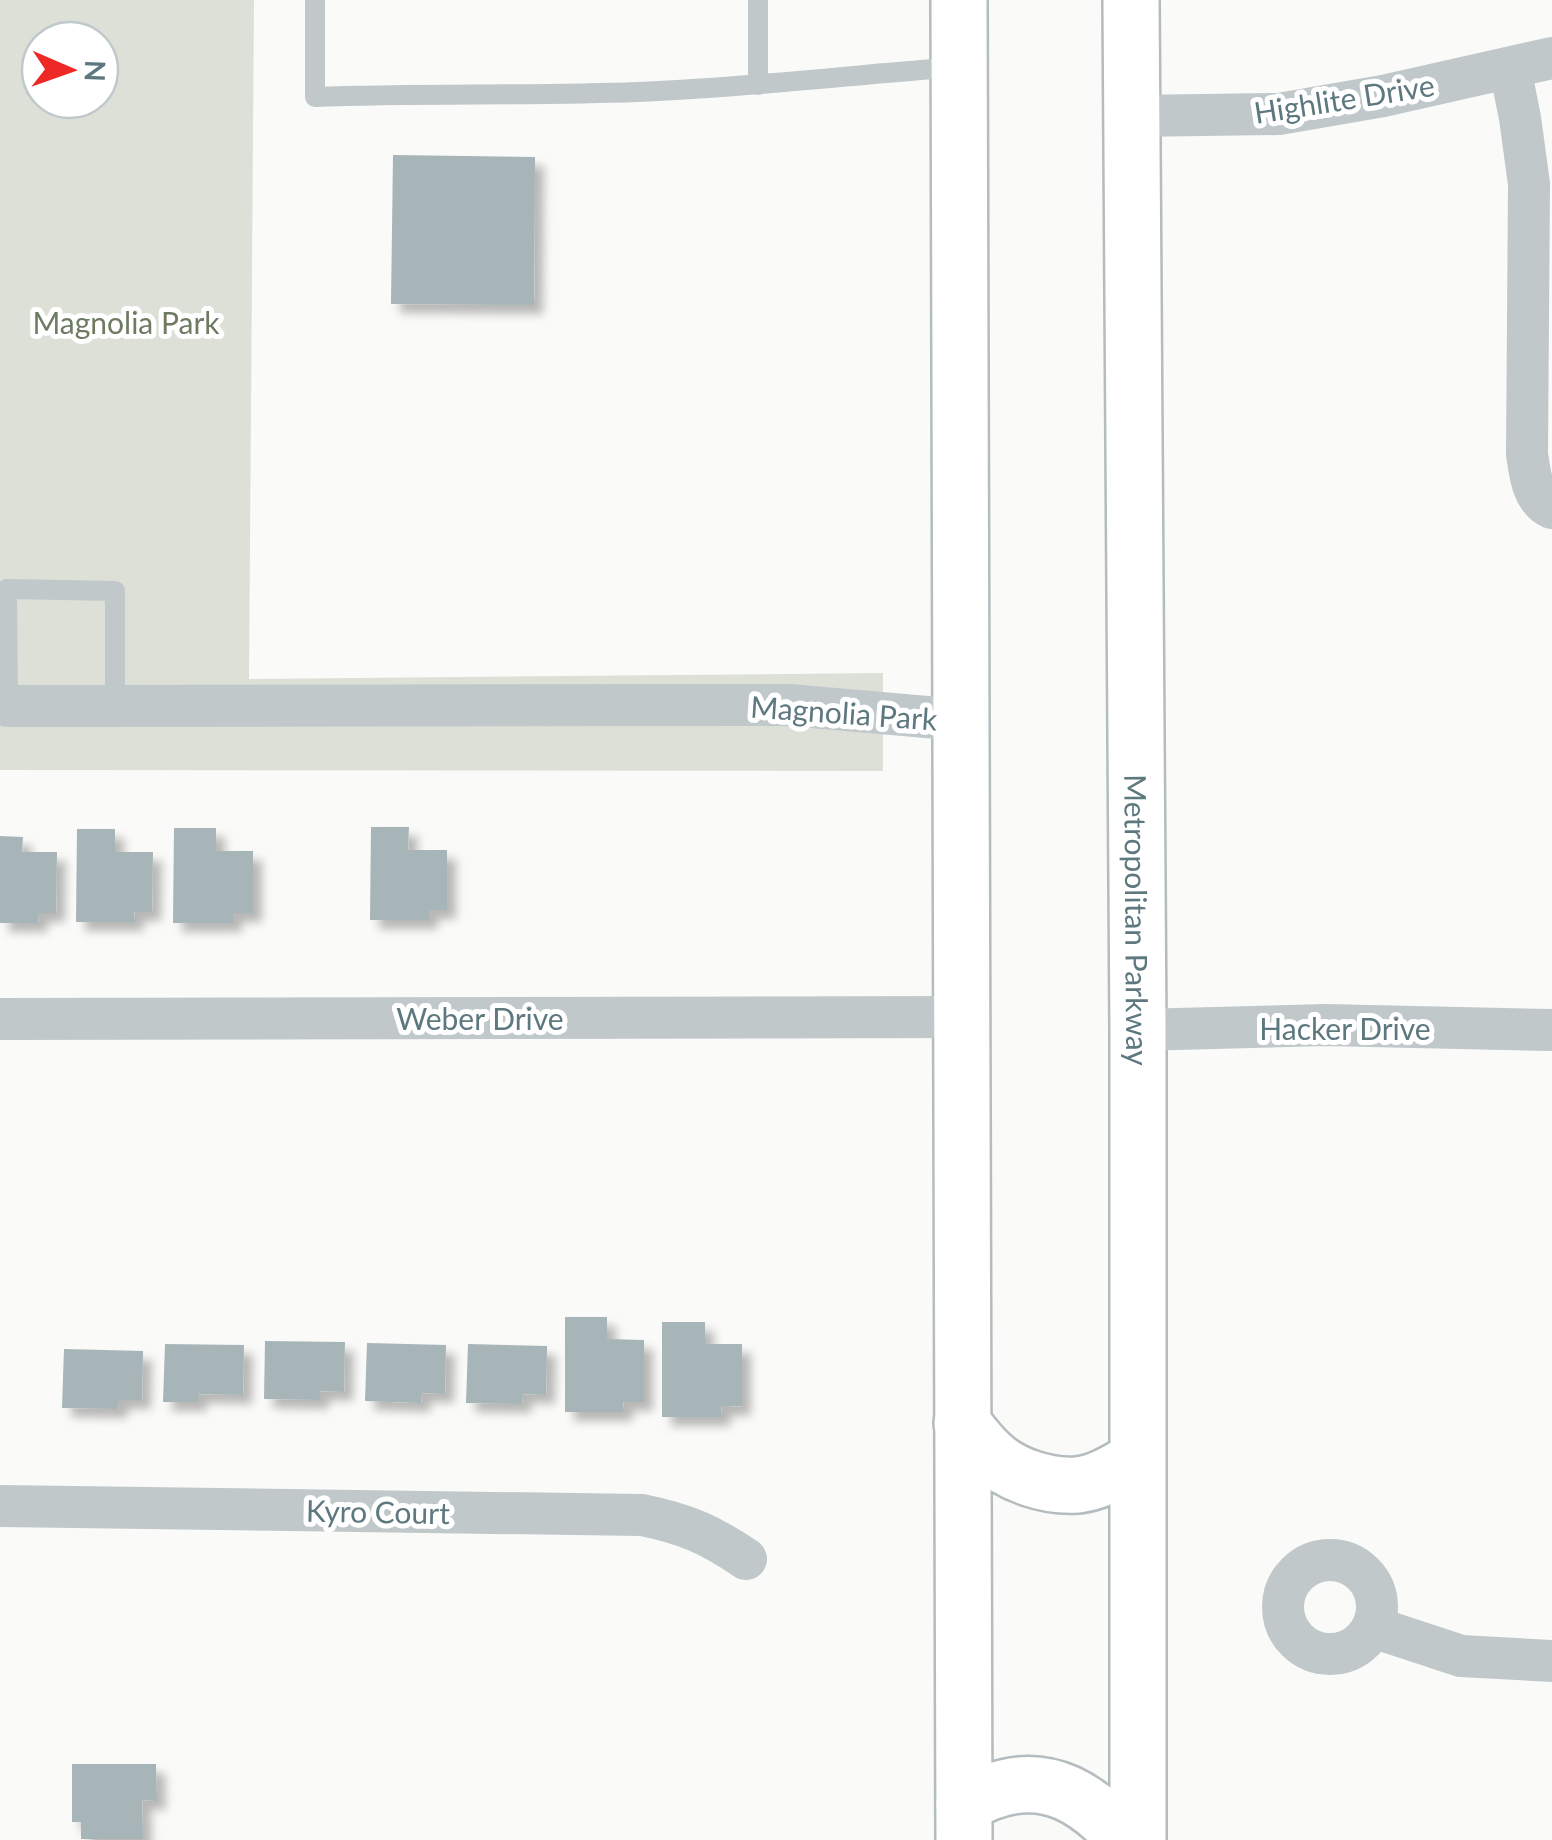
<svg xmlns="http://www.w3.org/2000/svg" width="1552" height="1840" font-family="Lato,sans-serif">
<defs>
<filter id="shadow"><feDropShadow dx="9" dy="9" stdDeviation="5" flood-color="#0004"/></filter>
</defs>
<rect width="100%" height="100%" fill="#fafaf8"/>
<!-- green -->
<path fill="#dce0d7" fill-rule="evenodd" d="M0,0h254l-5,679 634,-6v98l-883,-1zM40,40h60v60h-60z"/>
<!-- building -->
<g fill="#a7b5b8" filter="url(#shadow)">
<path d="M393,155l142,2 -1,148 -143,-1z"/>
<path d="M371,827h38l-1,23h39v60h-18v10h-59z"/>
<path d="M174,828h42v23h37v62h-20v10h-60z"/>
<path d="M77,829h38v23h38l-1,60h-18l1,10h-59z"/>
<path d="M0,836l23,1 -1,15h35l-1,61h-17l-1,10h-38z"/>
<path d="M565,1317h42v22l37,1v62h-21l1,10h-59z"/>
<path d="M662,1322h43v22h37v62l-21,1 1,10h-60z"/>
<path d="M265,1341l80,1 -1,50 -24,-1v9l-56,-1z"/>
<path d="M367,1343l79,2 -1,49 -23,-1 -1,10 -56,-2z"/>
<path d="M165,1344l79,1 -1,50 -45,-1v8h-35z"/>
<path d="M468,1344l79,2 -1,49 -23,-1 -1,10 -56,-1z"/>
<path d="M64,1349l79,2 -1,49h-23l-1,9 -56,-1z"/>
<path d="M72,1764h84l1,37 -15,-1 1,39h-62v-17h-9z"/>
</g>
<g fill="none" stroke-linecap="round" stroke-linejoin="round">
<!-- primary casing -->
<g stroke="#b4bcbf" stroke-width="60">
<g id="primary">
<path d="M959,0l5,1840"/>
<path id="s1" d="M1131,0l7,1030v810"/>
<path d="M962,1423c9,10 17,22 27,31 21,21 58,33 88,31 22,-2 41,-15 59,-25"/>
<path d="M964,1805c9,-5 19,-11 29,-14 56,-20 97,9 133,49"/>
</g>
</g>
<!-- service -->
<g stroke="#c0c8ca" stroke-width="20">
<path d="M315,0v97c107,-4 214,-1 322,-5 107,-4 214,-17 321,-25"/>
<path d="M758,85v-85"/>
<path d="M8,706l-1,-117 108,2v115"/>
</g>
<!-- minor -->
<g stroke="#c0c8ca" stroke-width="42">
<path d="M1510,68l10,50 9,66 -2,270c3,20 5,45 25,54"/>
<path d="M1133,116l146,-2 104,-18 169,-38"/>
<path d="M8,706l781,-1 172,15"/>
<path d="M0,1019l961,-2"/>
<path d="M1138,1030l187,-5 227,5"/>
<path d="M0,1506l642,9c44,9 67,19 104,44"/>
<circle cx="1330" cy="1607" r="47"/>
<path d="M1373,1627l88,29 91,5"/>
</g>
<!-- primary -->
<use href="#primary" stroke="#fff" stroke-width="55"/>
</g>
<g text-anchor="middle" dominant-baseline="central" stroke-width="10" stroke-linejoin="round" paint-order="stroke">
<!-- street labels -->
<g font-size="30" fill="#5e787f" stroke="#fff">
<text transform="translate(1344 98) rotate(-9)">Highlite Drive</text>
<text transform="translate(844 712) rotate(4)">Magnolia Park</text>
<text stroke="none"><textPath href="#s1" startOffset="920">Metropolitan Parkway</textPath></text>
<text x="480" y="1018">Weber Drive</text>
<text x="1345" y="1028">Hacker Drive</text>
<text transform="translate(378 1511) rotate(1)">Kyro Court</text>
</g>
<!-- park labels -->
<g font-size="30" fill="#6d7b63" stroke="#fff">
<text x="126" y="322">Magnolia Park</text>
</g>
</g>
<!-- north arrow -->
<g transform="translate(70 70) rotate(92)"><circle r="48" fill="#ffffff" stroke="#bfc9cc" stroke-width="2.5"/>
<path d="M0-8L18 38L0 25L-18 38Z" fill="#ee2824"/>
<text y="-15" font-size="28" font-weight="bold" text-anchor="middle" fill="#5e787f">N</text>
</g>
</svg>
